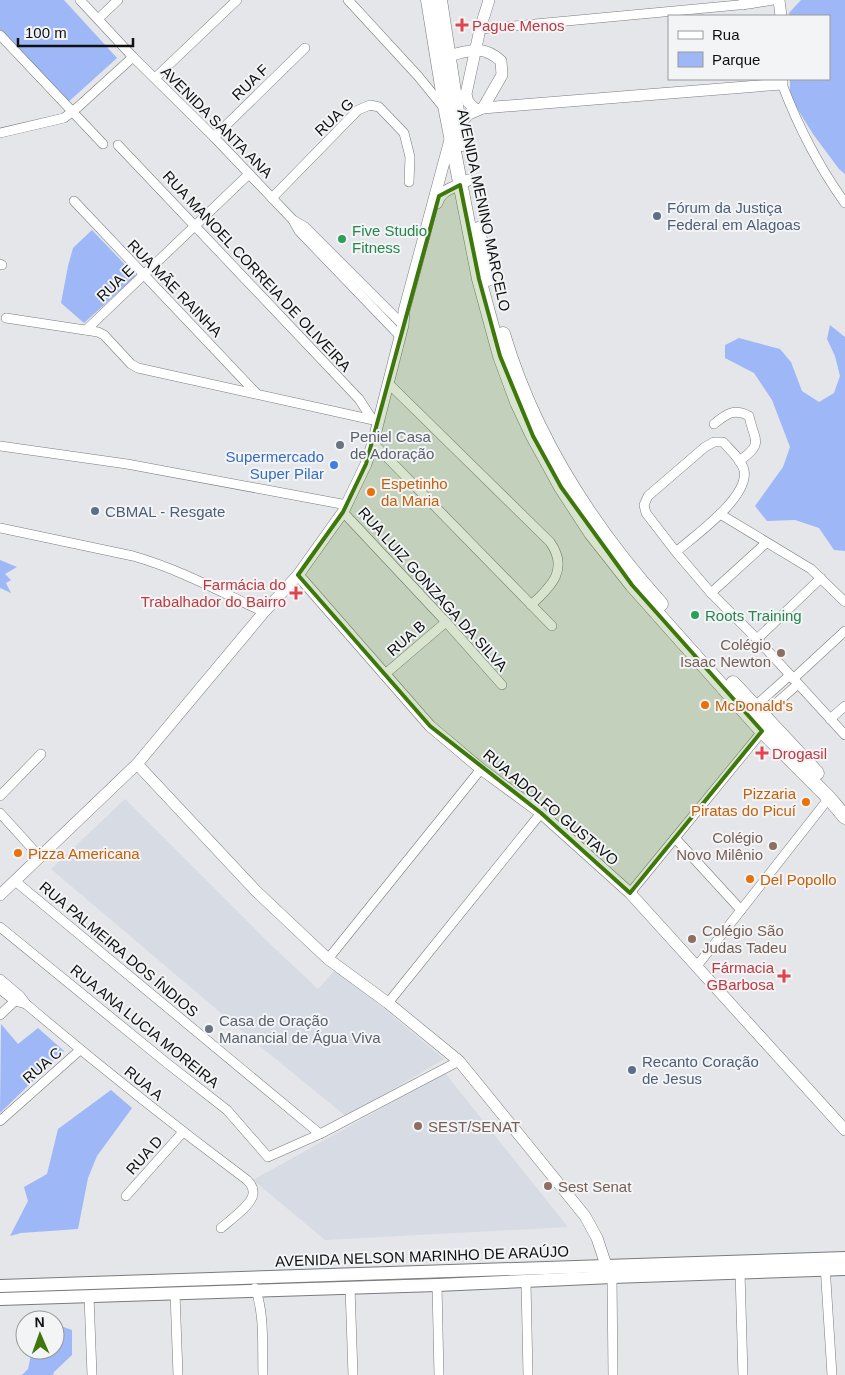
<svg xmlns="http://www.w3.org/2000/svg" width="845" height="1375" font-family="Helvetica,sans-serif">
<rect width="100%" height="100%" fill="#e5e6e9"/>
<!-- built -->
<g fill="#d6dbe4">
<path d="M125,799l144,144 49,46 18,-20 108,90 -97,58 -80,-65 -216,-183z"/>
<path d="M445,1073l123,154 -243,13 -72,-60z"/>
</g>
<!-- green -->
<g fill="#9eb7f7">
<path d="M0,0h64l53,58 -51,46 -66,-68z"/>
<path d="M801,0h44v174l-6,-5 -26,-35 -23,-37v-18h39v-63h-40v-3z"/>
<path d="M92,230l44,46 -52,47 -23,-20 7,-37 5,-18z"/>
<path d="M830,325l15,12v214l-11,-1 -15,-22 -24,-8 -28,1 -12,-15 28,-39 7,-20 -18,-47 -18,-27 -29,-15v-13l14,-7 41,11 11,13 11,29 17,11 15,-9 6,-17 -5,-20 -8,-17z"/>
<path d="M0,560l17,7 -12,7 6,6 -5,3 5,10 -11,-5z"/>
<path d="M1,1024l17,20 20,-16 26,23 -64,62z"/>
<path d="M111,1090l21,18 -35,48 -9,22 -10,51 -57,4 -11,3 18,-35 -4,-14 23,-13 11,-45z"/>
<path d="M55,1324l17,6v25l-18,17 -1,3h-31l6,-6 4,-19h23z"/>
</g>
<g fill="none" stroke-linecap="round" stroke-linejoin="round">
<!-- minor casing -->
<g stroke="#7a7b7d" stroke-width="10">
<g id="minor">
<path d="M80,0l53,57 81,80 79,83 12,7 98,98"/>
<path d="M348,0l70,76 26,32"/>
<path d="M98,19l20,-19"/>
<path d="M480,29l269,-25 24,-4"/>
<path d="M0,35l103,109"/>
<path d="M155,78l82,-78"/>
<path d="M782,84c16,42 37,83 63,119"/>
<path d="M0,133l64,-15 14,-11 55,-50"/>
<path d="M214,137l91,-89"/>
<path d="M118,145l241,254 13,20"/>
<path d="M272,198l86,-88 12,-5 9,2 25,26 6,24 -1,25"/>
<path d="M74,201l183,193"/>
<path d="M293,220l6,11 101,105"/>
<path d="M0,264l2,1"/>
<path d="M6,318l92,14 6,3 27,29 7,4 240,53"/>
<path d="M86,330l163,-156"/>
<path d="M388,383l162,159c19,27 2,44 -19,63"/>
<path d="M714,424c12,-10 20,-16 35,-8 5,25 16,27 -10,45"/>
<path d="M373,443l179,183"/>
<path d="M0,446l127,18 220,41"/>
<path d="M343,512l103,110 56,63"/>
<path d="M720,514l91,55 34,33"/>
<path d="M0,528l133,28c46,13 88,36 131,56"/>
<path d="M676,552c18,-16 74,-55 68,-82 -3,-11 -14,-20 -21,-28h-9l-9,5 -57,49 -4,9 2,8 30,39 35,41 46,46 88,96"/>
<path d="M711,593l55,-50"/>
<path d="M757,639l64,-61"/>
<path d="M384,675l62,-53"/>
<path d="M793,679l52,-48"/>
<path d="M753,708l37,-33"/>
<path d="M763,715l35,-31"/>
<path d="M830,719l15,-13"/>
<path d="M0,796l41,-42"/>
<path d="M0,813l39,43"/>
<path d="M675,838l66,72"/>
<path d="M15,881l305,253"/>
<path d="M630,893l135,-165"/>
<path d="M0,927l168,137 59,46 41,47 52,-23 139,-73"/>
<path d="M328,959l153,-190"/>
<path d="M697,966l132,-168"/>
<path d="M0,979l20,17 6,8c72,61 146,120 221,176 4,4 7,8 6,14 -1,11 -24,27 -32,34"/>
<path d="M0,989l15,12 11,3"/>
<path d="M388,1003l153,-190"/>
<path d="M0,1015l18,-17"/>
<path d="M0,1121l80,-71"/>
<path d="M126,1196l57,-64"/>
<path d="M825,1265l7,110"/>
<path d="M740,1272l3,103"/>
<path d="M612,1277l1,98"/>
<path d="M526,1282l2,93"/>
<path d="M437,1285l2,90"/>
<path d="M350,1287l3,88"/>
<path d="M255,1288c10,26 7,59 8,87"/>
<path d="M175,1293l3,82"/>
<path d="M89,1296l3,79"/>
</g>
</g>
<!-- tertiary casing -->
<g stroke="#7a7b7d" stroke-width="12">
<g id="tertiary">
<path d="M779,0l2,16"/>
<path d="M743,4l7,-4"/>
<path d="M442,57c24,-4 38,-15 59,4l1,14 -19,33"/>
<path d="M476,110l-8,-8 -2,-8 14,-65 9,-29"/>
<path d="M459,124l10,-10 14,-6 299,-24v-5"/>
<path d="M437,203c4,-15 19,-15 31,-23"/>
<path d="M298,575l132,151 51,43 60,44 89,80 215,237"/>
<path d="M137,764l119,127 72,68 60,44 71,58 126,155 12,22 9,27"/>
<path d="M0,895l137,-131 127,-152 34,-37 45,-63 23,-48 7,-21 30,-118 1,-14 47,-175"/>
</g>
</g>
<!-- secondary casing -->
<g stroke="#7a7b7d" stroke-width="14">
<g id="secondary">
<path d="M0,1286l845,-28"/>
<path d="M0,1299l437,-14 175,-8 233,-8"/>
</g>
</g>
<!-- primary casing -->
<g stroke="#7a7b7d" stroke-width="15">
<g id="primary">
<path d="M428,0l18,111 33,168 21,77 17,46 16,34 28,51 30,46 41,52 130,146 67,67 16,19"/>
<path d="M440,0l22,144"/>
<path d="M478,229l10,50"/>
<path d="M503,334c30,101 88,192 158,270"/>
<path d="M733,683l84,90"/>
</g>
</g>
<!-- minor -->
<use href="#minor" stroke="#fff" stroke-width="9"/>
<!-- tertiary -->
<use href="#tertiary" stroke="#fff" stroke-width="11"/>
<!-- secondary -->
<use href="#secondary" stroke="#fff" stroke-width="12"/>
<!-- primary -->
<use href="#primary" stroke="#fff" stroke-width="14"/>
</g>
<!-- marked area -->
<path fill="#3e770b" fill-opacity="0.2" stroke="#3e770b" stroke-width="4" stroke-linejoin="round" d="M460,185l19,94 21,77 33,80 28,51 71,98 130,146 -132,162 -89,-80 -111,-87 -132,-151 45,-63 23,-48 73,-268z"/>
<!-- markers -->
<g fill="#e0444e" stroke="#f2f4f6" stroke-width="2">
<path d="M459.5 17.5h5v5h5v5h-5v5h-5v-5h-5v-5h5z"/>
<path d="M293.5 585.5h5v5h5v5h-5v5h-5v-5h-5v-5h5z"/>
<path d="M759.5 745.5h5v5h5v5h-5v5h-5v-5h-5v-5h5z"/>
<path d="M781.5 968.5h5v5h5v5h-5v5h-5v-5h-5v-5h5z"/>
</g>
<g fill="#5c6f8a" stroke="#f2f4f6" stroke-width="2">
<circle cx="657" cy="216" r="5"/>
<circle cx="95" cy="511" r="5"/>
<circle cx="632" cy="1070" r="5"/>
</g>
<g fill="#2e9e5b" stroke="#f2f4f6" stroke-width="2">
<circle cx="342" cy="239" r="5"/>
<circle cx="695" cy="615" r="5"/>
</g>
<g fill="#6b7280" stroke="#f2f4f6" stroke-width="2">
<circle cx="340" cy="445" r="5"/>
<circle cx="209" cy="1029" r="5"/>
</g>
<circle fill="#3f7fe0" stroke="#f2f4f6" stroke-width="2" cx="334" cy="465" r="5"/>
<g fill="#e8710a" stroke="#f2f4f6" stroke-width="2">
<circle cx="371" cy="492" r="5"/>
<circle cx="705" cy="705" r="5"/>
<circle cx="806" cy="802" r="5"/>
<circle cx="18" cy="853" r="5"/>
<circle cx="750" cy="879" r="5"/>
</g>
<g fill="#8d6e63" stroke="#f2f4f6" stroke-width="2">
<circle cx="781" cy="653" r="5"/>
<circle cx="773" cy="846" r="5"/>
<circle cx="692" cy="939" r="5"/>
<circle cx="418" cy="1126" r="5"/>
<circle cx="548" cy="1186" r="5"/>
</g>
<g text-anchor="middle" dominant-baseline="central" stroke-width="4" stroke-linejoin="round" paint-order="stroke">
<!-- health labels -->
<g font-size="15" fill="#be3a42" stroke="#f2f4f6" text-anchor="start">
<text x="472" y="25">Pague Menos</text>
<text x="286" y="584" text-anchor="end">Farmácia do<tspan x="286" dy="17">Trabalhador do Bairro</tspan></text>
<text x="772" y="753">Drogasil</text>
<text x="774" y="967" text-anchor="end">Fármacia<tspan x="774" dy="17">GBarbosa</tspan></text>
</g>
<!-- street labels -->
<g font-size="15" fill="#101011" stroke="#f2f4f6">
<text transform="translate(250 82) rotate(-44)">RUA F</text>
<text transform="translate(334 117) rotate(-43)">RUA G</text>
<text transform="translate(217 122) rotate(45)">AVENIDA SANTA ANA</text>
<text transform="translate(484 210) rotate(78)">AVENIDA MENINO MARCELO</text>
<text transform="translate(257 271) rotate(47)">RUA MANOEL CORREIA DE OLIVEIRA</text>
<text transform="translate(115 283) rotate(-44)">RUA E</text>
<text transform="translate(175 288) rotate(46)">RUA MÃE RAINHA</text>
<text transform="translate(433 589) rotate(48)">RUA LUIZ GONZAGA DA SILVA</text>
<text transform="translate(406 638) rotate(-41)">RUA B</text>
<text transform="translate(551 807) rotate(40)">RUA ADOLFO GUSTAVO</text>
<text transform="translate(119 949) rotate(40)">RUA PALMEIRA DOS ÍNDIOS</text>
<text transform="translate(145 1026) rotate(39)">RUA ANA LUCIA MOREIRA</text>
<text transform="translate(42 1065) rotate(-41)">RUA C</text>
<text transform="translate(144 1083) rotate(39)">RUA A</text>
<text transform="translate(144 1155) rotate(-48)">RUA D</text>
<text transform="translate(422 1256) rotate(-2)">AVENIDA NELSON MARINHO DE ARAÚJO</text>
</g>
<!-- service labels -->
<g font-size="15" fill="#4e5e75" stroke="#f2f4f6" text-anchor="start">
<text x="667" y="207">Fórum da Justiça<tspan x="667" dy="17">Federal em Alagoas</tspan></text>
<text x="105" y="511">CBMAL - Resgate</text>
<text x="642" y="1061">Recanto Coração<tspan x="642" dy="17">de Jesus</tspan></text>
</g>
<!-- leisure labels -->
<g font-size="15" fill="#27864d" stroke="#f2f4f6" text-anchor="start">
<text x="352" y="230">Five Studio<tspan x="352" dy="17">Fitness</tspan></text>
<text x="705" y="615">Roots Training</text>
</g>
<!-- worship labels -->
<g font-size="15" fill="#5b616d" stroke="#f2f4f6" text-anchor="start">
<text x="350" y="436">Peniel Casa<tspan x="350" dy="17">de Adoração</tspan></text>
<text x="219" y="1020">Casa de Oração<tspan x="219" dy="17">Manancial de Água Viva</tspan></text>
</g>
<!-- shop labels -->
<g font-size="15" fill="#366cbe" stroke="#f2f4f6" text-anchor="end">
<text x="324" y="456">Supermercado<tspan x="324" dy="17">Super Pilar</tspan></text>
</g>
<!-- food labels -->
<g font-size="15" fill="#c56008" stroke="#f2f4f6" text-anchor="start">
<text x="381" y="483">Espetinho<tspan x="381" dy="17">da Maria</tspan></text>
<text x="715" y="705">McDonald's</text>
<text x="796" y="793" text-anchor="end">Pizzaria<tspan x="796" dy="17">Piratas do Picuí</tspan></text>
<text x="28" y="853">Pizza Americana</text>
<text x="760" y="879">Del Popollo</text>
</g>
<!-- education labels -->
<g font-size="15" fill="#785e54" stroke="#f2f4f6" text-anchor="start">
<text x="771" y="644" text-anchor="end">Colégio<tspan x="771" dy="17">Isaac Newton</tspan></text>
<text x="763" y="837" text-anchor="end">Colégio<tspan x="763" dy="17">Novo Milênio</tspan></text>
<text x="702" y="930">Colégio São<tspan x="702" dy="17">Judas Tadeu</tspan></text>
<text x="428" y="1126">SEST/SENAT</text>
<text x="558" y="1186">Sest Senat</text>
</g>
</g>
<!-- legend -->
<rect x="668" y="15" width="162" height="65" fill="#f2f4f6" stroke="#98999a"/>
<rect x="678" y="31" width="25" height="8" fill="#ffffff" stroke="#98999a"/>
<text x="712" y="40" font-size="15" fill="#101011">Rua</text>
<rect x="678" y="52" width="25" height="15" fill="#9eb7f7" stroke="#98999a"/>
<text x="712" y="65" font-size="15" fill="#101011">Parque</text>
<!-- north arrow -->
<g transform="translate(40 1335) rotate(358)"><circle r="24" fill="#f2f4f6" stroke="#98999a"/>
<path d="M0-4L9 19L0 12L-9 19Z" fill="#3e770b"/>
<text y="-8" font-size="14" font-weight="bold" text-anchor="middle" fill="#101011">N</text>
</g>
<!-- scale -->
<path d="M18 38v8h115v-8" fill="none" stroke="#101011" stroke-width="2.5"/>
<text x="25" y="38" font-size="15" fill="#101011" stroke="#f2f4f6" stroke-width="4" paint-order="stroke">100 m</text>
</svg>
